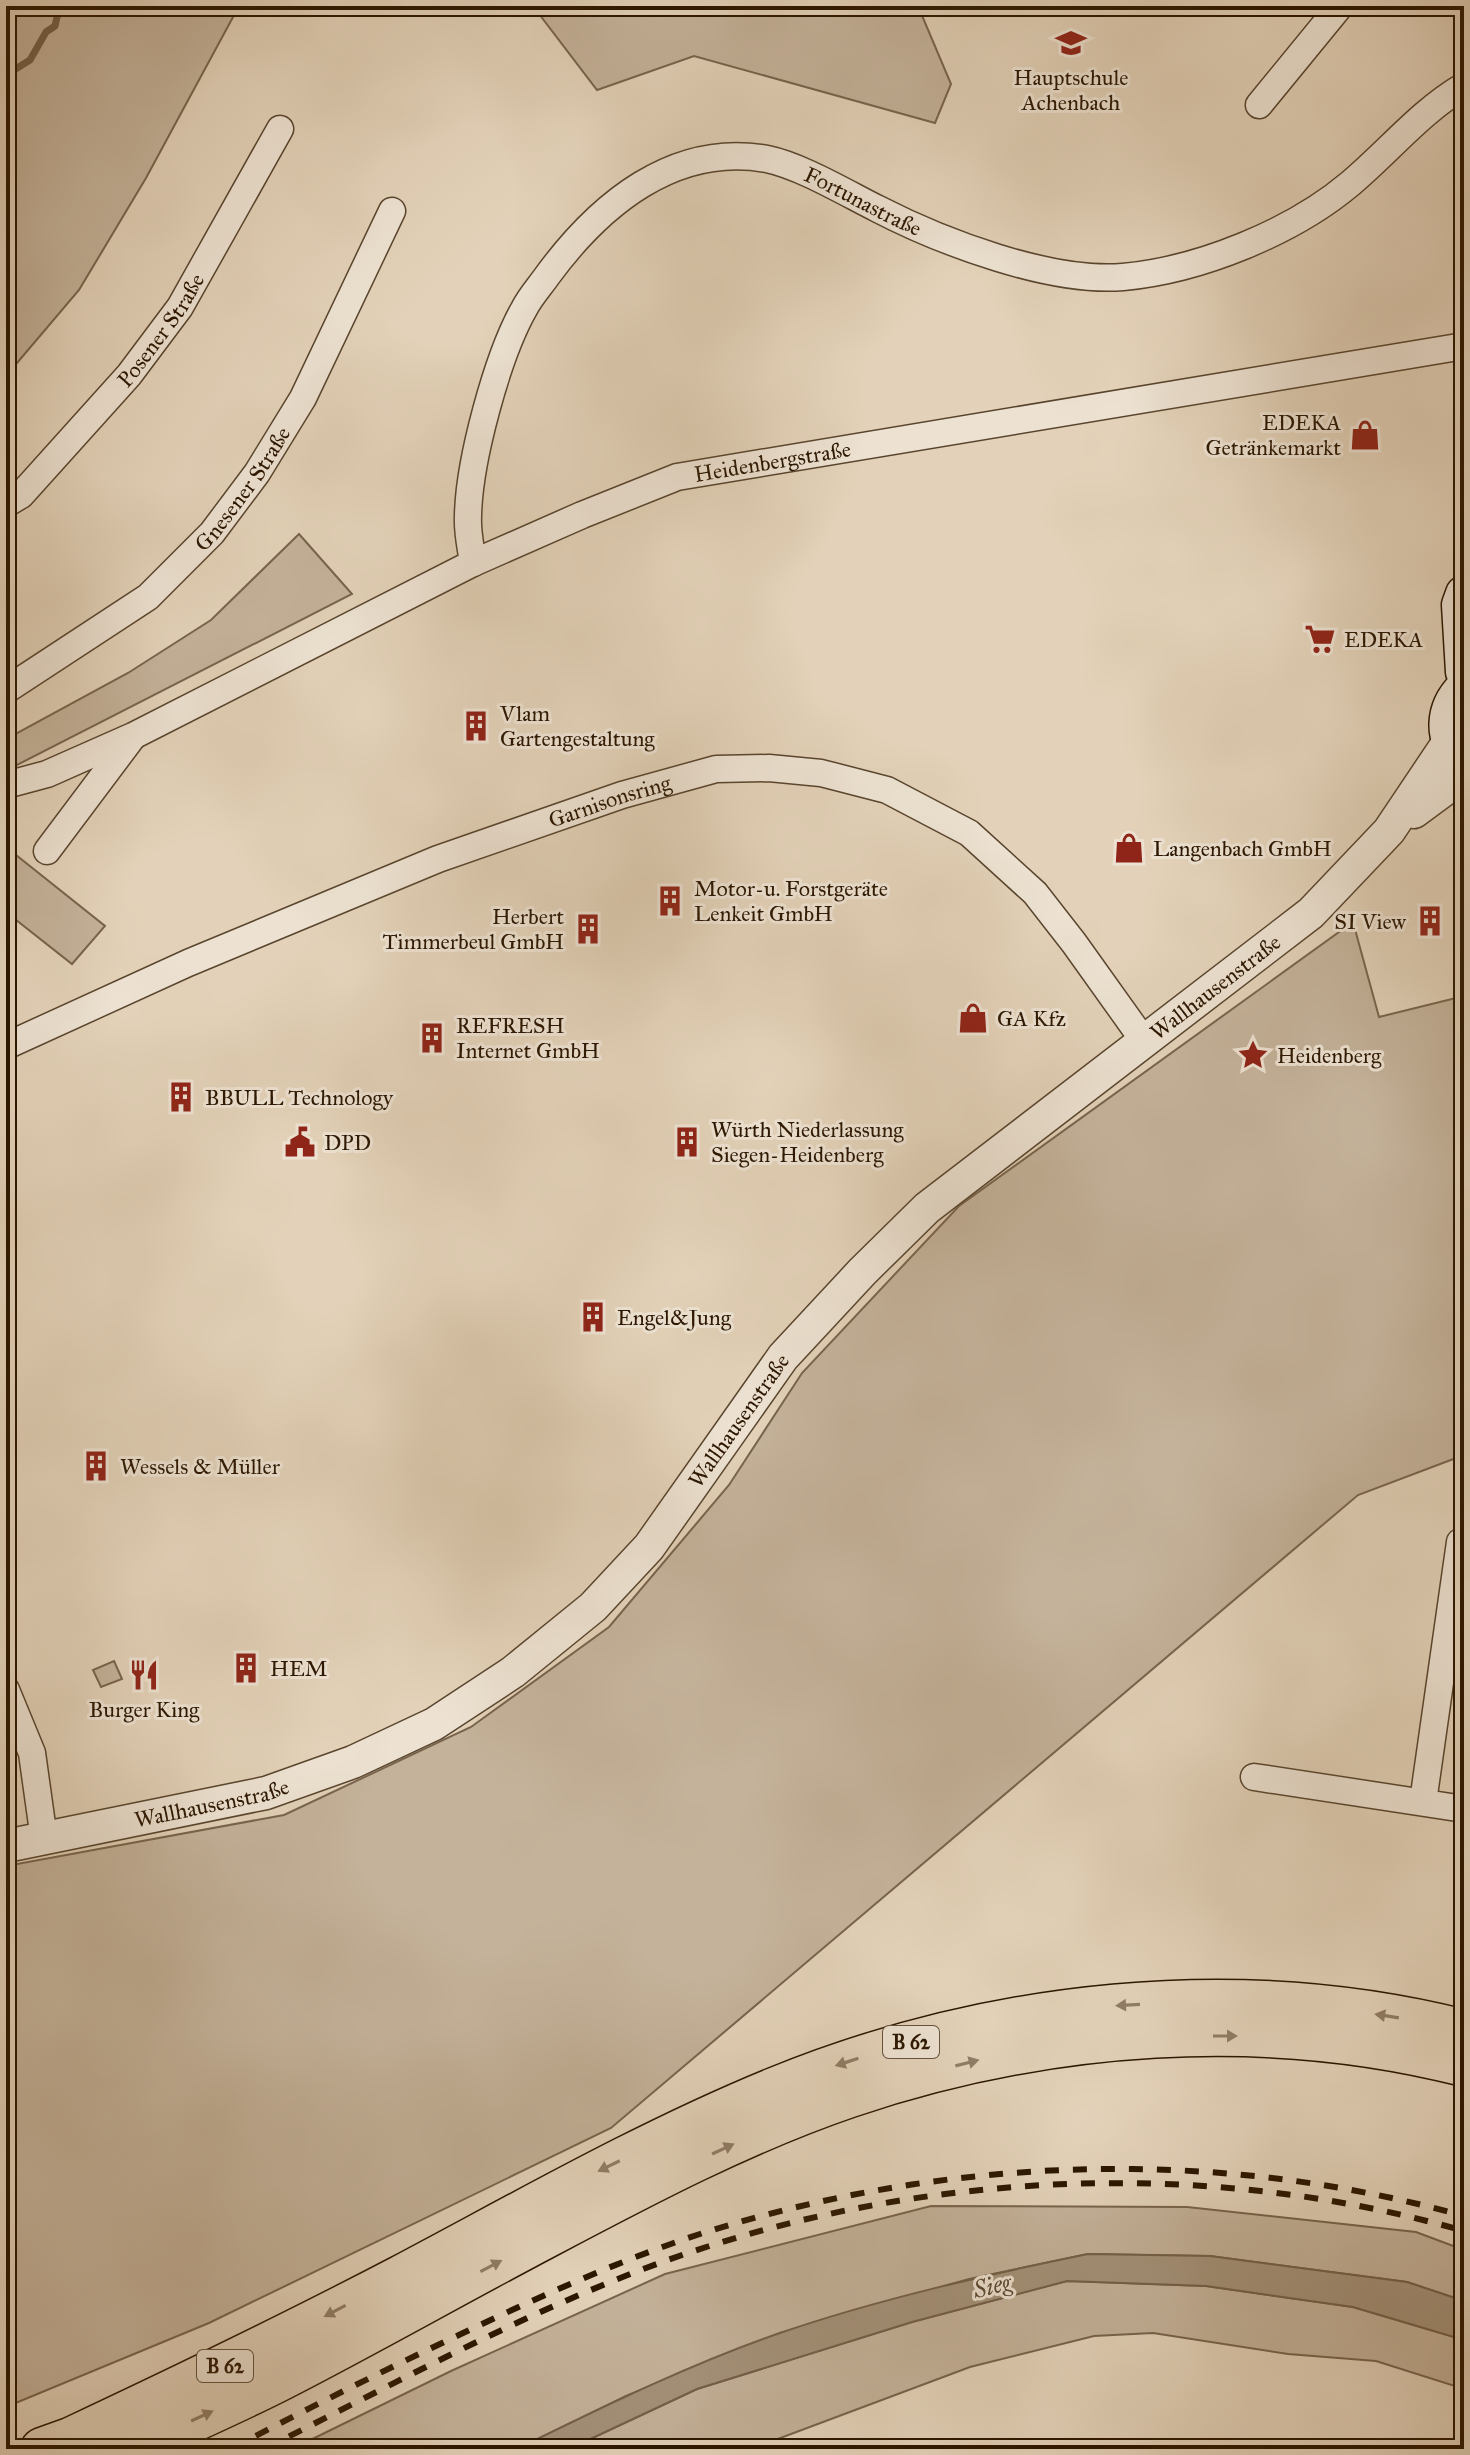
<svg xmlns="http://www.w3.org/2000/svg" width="1470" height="2455" font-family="'IM FELL Great Primer',serif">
<rect width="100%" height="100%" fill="#e3d2b9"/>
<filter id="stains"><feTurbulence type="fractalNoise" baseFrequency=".0025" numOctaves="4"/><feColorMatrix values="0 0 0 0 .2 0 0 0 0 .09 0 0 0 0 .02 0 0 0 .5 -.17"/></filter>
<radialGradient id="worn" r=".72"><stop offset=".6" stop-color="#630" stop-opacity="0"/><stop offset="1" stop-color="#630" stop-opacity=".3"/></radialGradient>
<!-- green -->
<g fill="#c4b29a" stroke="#78644d" stroke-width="2">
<path d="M6,6h233l-93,172 -67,112 -73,86z"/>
<path d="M533,6h385l33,78 -16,39 -241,-67 -97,34z"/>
<path d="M299,534l53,60 -341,174 -5,-10v-19l122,-66 83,-53z"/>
<path d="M6,847l99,79 -33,38 -66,-52z"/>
<path d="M1353,922l26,95 85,-21v459l-106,40 -747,633 -402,195 -203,84v-541l278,-51 187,-88 138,-100 120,-142 73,-112 157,-167z"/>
<path d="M114,1661l8,18 -21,8 -8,-17z"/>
<path d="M931,2206l256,1 229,25 48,18v51l-57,-19 -197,-26 -122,-2 -119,25 -189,54 -154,63 -109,53h-225l159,-78 214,-97z"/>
<path d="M1067,2281l139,5 147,21 111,33v49l-88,-28 -88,-7 -135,-21 -59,3 -124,31 -219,82h-182l128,-60 215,-67z"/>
</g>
<!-- water -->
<path fill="#a4927a" stroke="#746049" stroke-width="2" d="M1088,2254l122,2 197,26 57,19v39l-111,-33 -147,-21 -139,-5 -155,41 -215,67 -128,60h-52c86,-42 173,-85 263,-116 99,-34 206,-58 308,-79z"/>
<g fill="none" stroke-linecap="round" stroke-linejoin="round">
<!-- stream -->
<path stroke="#746049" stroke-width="7" d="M6,75l24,-15 16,-28 9,-6 3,-13 5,-7"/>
<!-- minor casing -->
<g stroke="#59452e" stroke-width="29">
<g id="minor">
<path d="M1259,105l81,-99"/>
<path id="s1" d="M6,504l15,-9 108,-120 51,-68 100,-178"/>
<path id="s2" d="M473,563c-2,-15 -6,-31 -5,-47 1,-55 29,-159 56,-207 6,-12 16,-23 23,-33 52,-71 127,-134 220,-117 34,7 79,34 111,50 64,33 172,74 245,68 77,-7 170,-45 228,-94 38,-32 70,-72 113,-97"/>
<path id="s3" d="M6,690l142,-93 64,-64 45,-60 46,-75 89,-187"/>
<path id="s4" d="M6,785l41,-11 86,-38 340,-173 109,-48 95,-38 787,-131"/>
<path d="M47,851l84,-112"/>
<path id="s5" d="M6,1046l182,-83 250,-104 184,-64 94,-26 53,-1 52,5 66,17 82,43 66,60 39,50 70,98"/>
<path d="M6,1690l26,63 12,86"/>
<path d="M1254,1777l210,32"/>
<path d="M1423,1802l37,-260"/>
</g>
</g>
<!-- tertiary casing -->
<g stroke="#59452e" stroke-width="35">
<g id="tertiary">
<path d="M1414,812l50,-37"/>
<path id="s6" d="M6,1846l260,-53 87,-31 81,-38 79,-52 80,-65 56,-60 134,-190 79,-85 65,-64 384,-295 78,-82 61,-91"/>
</g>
</g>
<!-- secondary casing -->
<g stroke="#2b1600" stroke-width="39">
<g id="secondary">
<path d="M1464,594l-4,11 4,67"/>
<path d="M1464,688c-20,20 -24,51 0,70"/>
</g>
</g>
<!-- trunk casing -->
<g stroke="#2b1600" stroke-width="45">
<g id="trunk">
<path d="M42,2449l28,-10c111,-52 221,-105 330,-162 123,-65 245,-135 374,-188 215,-88 463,-115 690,-58"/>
<path d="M131,2449c50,-23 101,-45 150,-70 82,-42 163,-88 246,-132 104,-55 211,-113 323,-151 196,-66 413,-82 614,-31"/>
</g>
</g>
<!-- minor -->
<use href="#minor" stroke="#ede2d2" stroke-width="26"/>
<!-- tertiary -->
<use href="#tertiary" stroke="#ede2d2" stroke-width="32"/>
<!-- secondary -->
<use href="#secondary" stroke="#ede2d2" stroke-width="36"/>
<!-- trunk -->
<use href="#trunk" stroke="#e3d2b9" stroke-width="42"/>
<!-- rail -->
<g stroke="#2b1600" stroke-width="6" stroke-dasharray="14 14" stroke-linecap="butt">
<path d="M231,2449c77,-41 154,-79 232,-116 78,-37 157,-73 240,-100 245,-77 512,-87 761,-17"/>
<path d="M264,2449c126,-63 250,-131 382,-181 257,-97 554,-113 818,-37"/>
</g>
</g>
<!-- one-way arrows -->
<defs><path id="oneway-solid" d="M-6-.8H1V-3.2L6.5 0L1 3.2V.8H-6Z" transform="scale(2)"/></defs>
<g fill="#907d66">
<use href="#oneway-solid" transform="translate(1128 2005) rotate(177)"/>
<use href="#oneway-solid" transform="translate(1387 2016) rotate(-171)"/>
<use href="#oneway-solid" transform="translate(1225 2036)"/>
<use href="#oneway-solid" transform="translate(847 2062) rotate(162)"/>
<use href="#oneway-solid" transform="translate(967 2063) rotate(-14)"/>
<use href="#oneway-solid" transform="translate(723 2149) rotate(-25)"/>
<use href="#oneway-solid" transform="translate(609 2166) rotate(154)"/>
<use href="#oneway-solid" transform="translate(491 2266) rotate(-28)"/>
<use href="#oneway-solid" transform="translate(335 2311) rotate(152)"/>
<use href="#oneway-solid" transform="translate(202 2416) rotate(-25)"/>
</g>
<!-- icons -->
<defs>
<g id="school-bare" transform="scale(2.4)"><path d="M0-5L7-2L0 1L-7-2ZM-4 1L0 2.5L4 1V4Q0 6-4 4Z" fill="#8f2418" stroke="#ede2d2" stroke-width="2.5" paint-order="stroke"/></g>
<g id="shop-bare" transform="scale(2.4)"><path d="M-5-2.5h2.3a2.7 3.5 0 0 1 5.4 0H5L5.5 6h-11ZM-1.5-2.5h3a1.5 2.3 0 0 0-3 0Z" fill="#8f2418" stroke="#ede2d2" stroke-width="2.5" paint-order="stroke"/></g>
<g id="supermarket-bare" transform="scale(2.4)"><path d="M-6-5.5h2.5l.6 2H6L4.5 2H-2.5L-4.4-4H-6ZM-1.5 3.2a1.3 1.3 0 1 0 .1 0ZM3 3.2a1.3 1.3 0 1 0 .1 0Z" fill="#8f2418" stroke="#ede2d2" stroke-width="2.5" paint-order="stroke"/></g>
<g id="building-bare" transform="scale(2.4)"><path d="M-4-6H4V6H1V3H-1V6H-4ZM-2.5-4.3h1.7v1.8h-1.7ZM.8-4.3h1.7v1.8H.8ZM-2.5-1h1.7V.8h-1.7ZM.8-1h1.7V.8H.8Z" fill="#8f2418" stroke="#ede2d2" stroke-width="2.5" paint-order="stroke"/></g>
<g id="sight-bare" transform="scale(2.4)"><path d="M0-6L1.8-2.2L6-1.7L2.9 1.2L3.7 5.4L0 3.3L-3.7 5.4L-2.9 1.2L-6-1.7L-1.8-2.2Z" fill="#8f2418" stroke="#ede2d2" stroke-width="2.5" paint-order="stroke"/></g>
<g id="civic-bare" transform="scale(2.4)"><path d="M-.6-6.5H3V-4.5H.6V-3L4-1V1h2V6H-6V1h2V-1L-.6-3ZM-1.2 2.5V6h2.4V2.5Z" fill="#8f2418" stroke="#ede2d2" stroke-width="2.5" paint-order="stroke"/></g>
<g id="restaurant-bare" transform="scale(2.4)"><path d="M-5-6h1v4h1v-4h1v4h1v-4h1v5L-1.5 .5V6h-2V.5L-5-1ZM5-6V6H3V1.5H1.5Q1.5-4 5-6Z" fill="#8f2418" stroke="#ede2d2" stroke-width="2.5" paint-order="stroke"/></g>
</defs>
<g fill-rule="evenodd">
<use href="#school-bare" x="1071" y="43"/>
<use href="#shop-bare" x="1365" y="435"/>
<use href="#supermarket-bare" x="1320" y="639"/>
<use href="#building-bare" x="476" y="726"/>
<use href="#shop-bare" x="1129" y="848"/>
<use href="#building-bare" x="670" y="901"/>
<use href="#building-bare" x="1430" y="921"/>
<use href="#building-bare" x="588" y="929"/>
<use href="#shop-bare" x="973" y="1018"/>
<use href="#building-bare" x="432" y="1038"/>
<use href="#sight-bare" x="1253" y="1055"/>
<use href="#building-bare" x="181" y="1097"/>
<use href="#civic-bare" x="300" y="1142"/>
<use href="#building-bare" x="687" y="1142"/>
<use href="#building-bare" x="593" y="1317"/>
<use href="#building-bare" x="96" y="1466"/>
<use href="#building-bare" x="246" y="1668"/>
<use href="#restaurant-bare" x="144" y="1675"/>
</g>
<g text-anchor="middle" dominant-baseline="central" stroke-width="6" stroke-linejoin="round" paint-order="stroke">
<!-- shield labels -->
<g fill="#ede2d2" stroke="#65533f" stroke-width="2">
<rect x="883" y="2026" width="56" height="32" rx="6"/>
<rect x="197" y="2350" width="56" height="32" rx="6"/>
</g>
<g font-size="20" font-weight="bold" fill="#2b1600">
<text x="911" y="2042">B 62</text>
<text x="225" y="2366">B 62</text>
</g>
<!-- poi labels -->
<g font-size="22" fill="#2b1600" stroke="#ede2d2" text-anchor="start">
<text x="1071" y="77" text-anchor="middle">Hauptschule<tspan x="1071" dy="25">Achenbach</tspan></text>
<text x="1341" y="422" text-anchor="end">EDEKA<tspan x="1341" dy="25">Getränkemarkt</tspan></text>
<text x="1344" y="639">EDEKA</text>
<text x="500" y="713">Vlam<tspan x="500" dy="25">Gartengestaltung</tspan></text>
<text x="1153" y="848">Langenbach GmbH</text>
<text x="694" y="888">Motor-u. Forstgeräte<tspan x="694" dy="25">Lenkeit GmbH</tspan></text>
<text x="564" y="916" text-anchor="end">Herbert<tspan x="564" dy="25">Timmerbeul GmbH</tspan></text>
<text x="1406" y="921" text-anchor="end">SI View</text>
<text x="997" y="1018">GA Kfz</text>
<text x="456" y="1025">REFRESH<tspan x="456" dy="25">Internet GmbH</tspan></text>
<text x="1277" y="1055">Heidenberg</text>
<text x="205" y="1097">BBULL Technology</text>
<text x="711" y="1129">Würth Niederlassung<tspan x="711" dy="25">Siegen-Heidenberg</tspan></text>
<text x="324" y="1142">DPD</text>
<text x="617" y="1317">Engel&amp;Jung</text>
<text x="120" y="1466">Wessels &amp; Müller</text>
<text x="270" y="1668">HEM</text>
<text x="144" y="1709" text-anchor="middle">Burger King</text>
</g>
<!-- street labels -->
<g font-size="22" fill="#2b1600" stroke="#ede2d2">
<text stroke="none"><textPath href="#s2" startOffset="672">Fortunastraße</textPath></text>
<text stroke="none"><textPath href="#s1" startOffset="234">Posener Straße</textPath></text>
<text stroke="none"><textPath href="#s4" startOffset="836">Heidenbergstraße</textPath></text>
<text stroke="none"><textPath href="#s3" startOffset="314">Gnesener Straße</textPath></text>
<text stroke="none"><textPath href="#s5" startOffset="652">Garnisonsring</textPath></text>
<text stroke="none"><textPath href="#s6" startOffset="1530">Wallhausenstraße</textPath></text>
<text stroke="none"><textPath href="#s6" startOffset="882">Wallhausenstraße</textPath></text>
<text stroke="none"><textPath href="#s6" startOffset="210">Wallhausenstraße</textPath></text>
</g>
<!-- water labels -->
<g font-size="24" font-style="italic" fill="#5b4831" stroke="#ede2d2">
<text transform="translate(992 2286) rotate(-14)">Sieg</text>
</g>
</g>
<!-- margin -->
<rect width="1470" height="2455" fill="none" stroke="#e3d2b9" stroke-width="32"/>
<rect x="8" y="8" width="1454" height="2439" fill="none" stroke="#2b1600" stroke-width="4"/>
<rect x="16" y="16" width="1438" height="2423" fill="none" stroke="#2b1600" stroke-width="2"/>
<rect width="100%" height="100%" filter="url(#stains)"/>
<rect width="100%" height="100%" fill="url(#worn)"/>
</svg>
